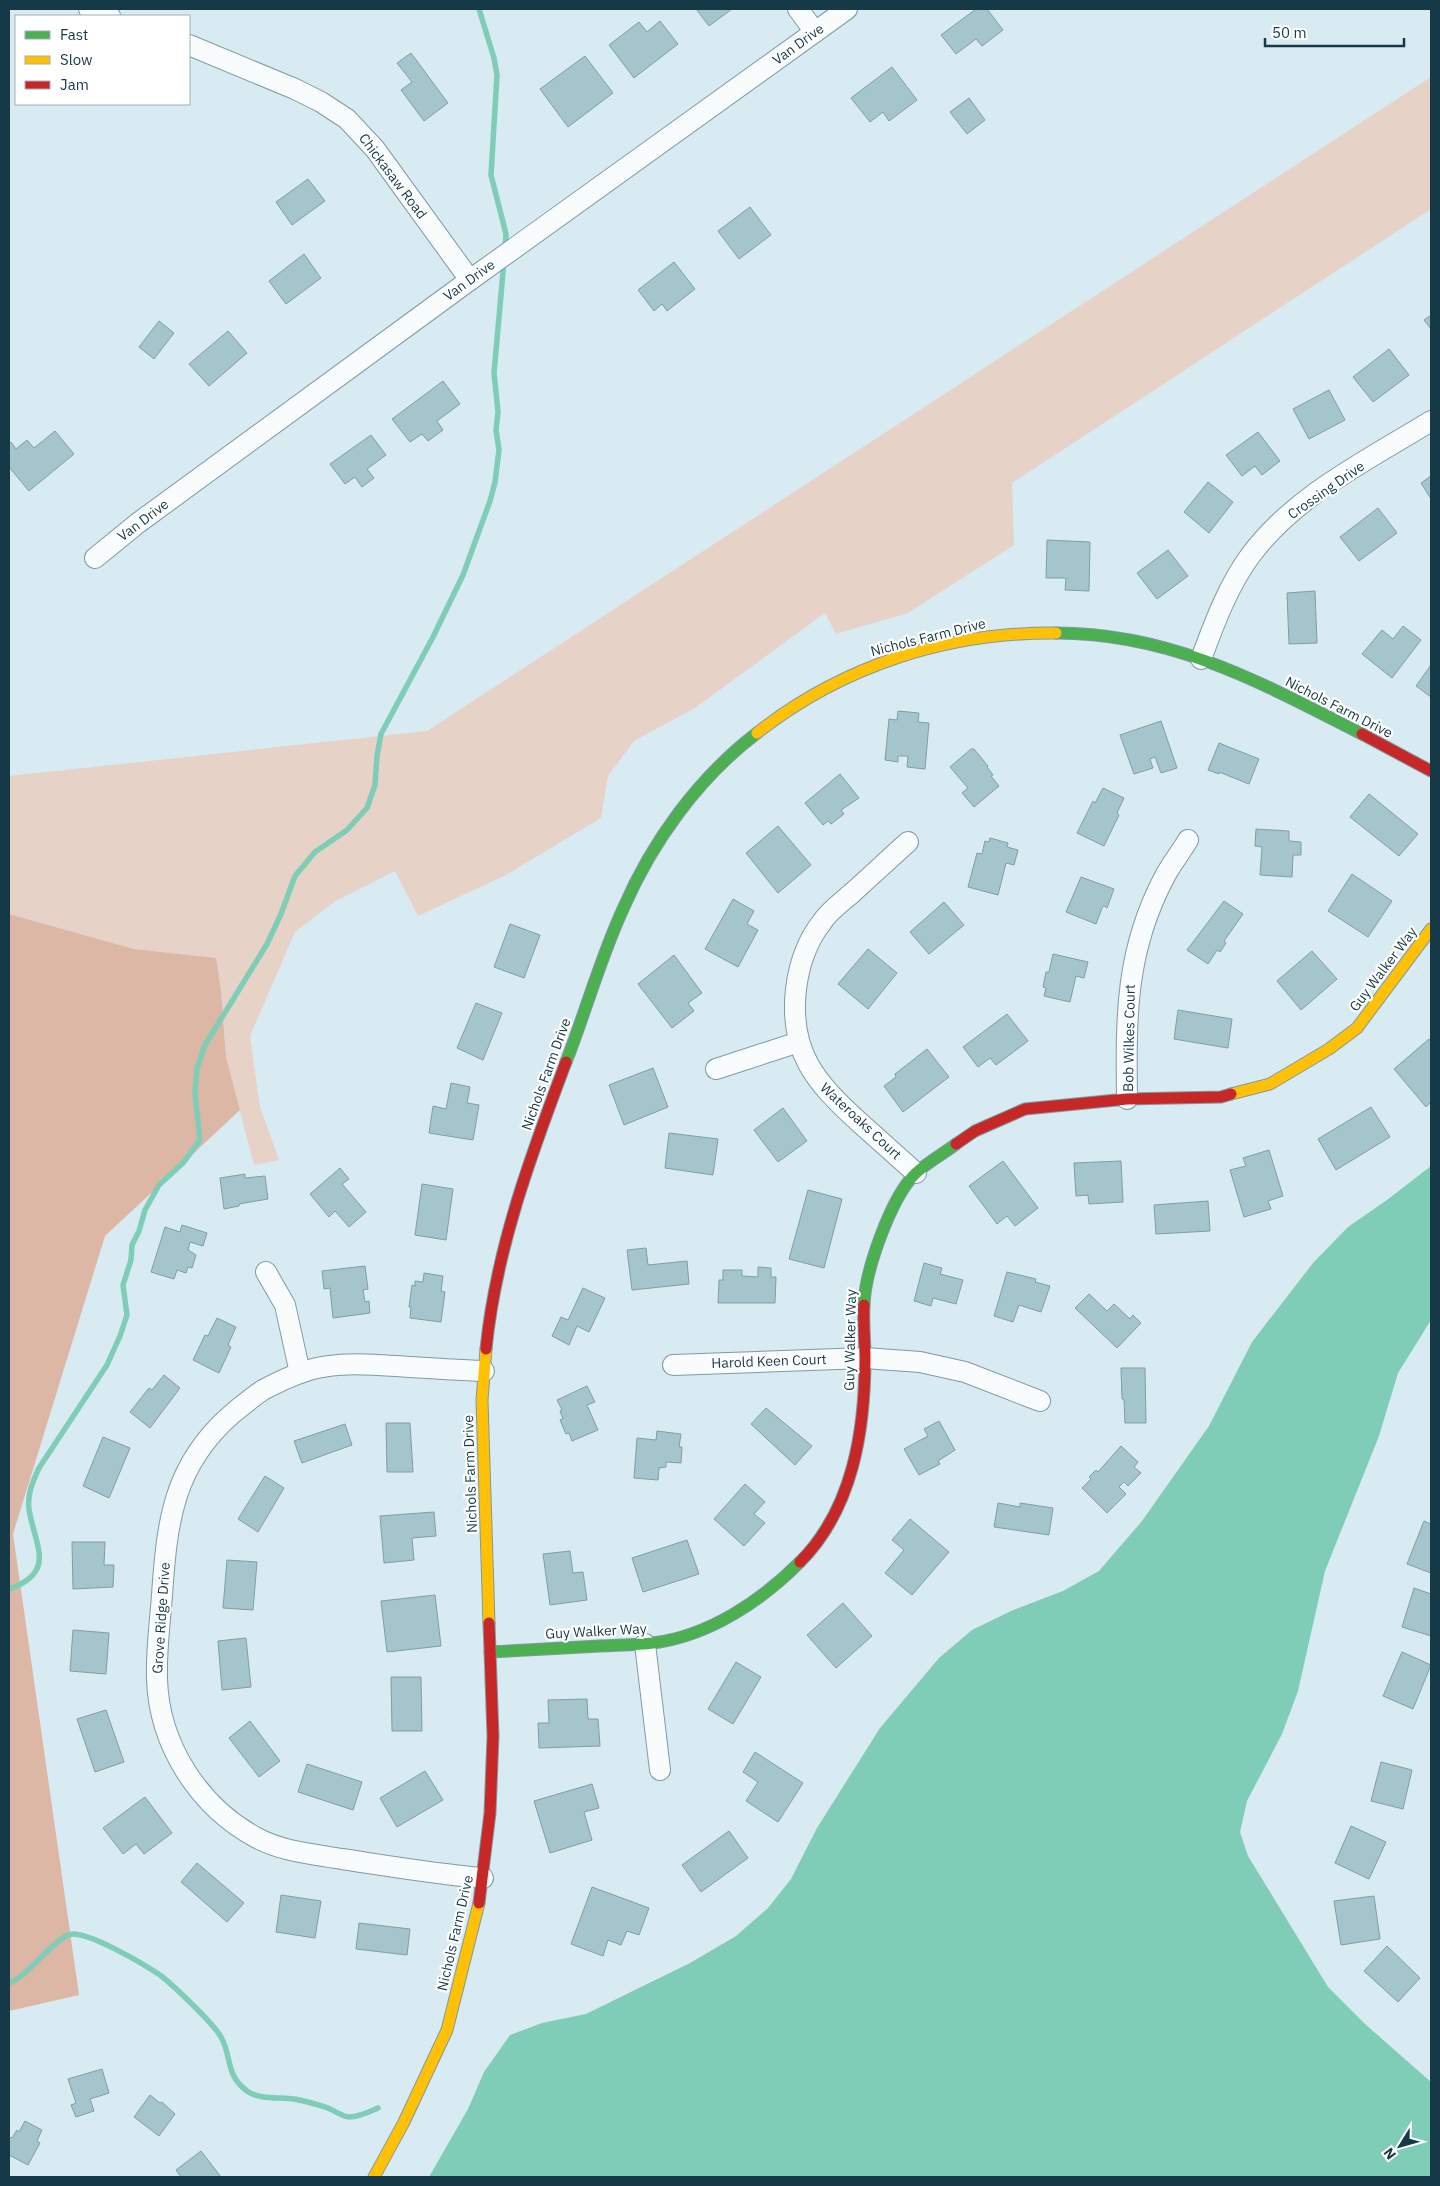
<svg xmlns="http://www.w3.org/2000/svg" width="1440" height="2186" font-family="'IBM Plex Sans',sans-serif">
<rect width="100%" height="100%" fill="#d8eaf2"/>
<!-- green -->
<path fill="#e7d2c8" d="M1431,77v132l-419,274 2,62 -106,68 -72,21 -11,-21 -130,95 -61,33 -26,35 -7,42 -95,57 -88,41 -23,-45 -61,31 -39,30 -45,104 10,71 19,53 -25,5 -28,-108 -5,-66 -6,-33 -81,-9 -125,-35v-138l418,-45z"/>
<!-- forest -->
<path fill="#dcb7a5" d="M9,914l125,35 82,9 5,33 5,66 14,53 -135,126 -92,298 66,461 -70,16z"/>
<!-- water -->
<path fill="#7fcdb6" d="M1431,1166v154l-33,53 -19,63 -54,135 -27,120 -16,43 -35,67 -7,31 8,24 80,131 37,37 66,58v95h-1002l39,-68 16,-37 26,-37 32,-12 44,-9 104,-51 46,-27 32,-28 23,-29 26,-51 63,-100 59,-70 33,-28 39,-19 52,-20 36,-20 43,-50 67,-95 43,-84 61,-79 35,-36 39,-27z"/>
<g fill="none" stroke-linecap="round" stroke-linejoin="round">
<!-- stream -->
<g stroke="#7fcdb6" stroke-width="5.5">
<path d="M479,9l15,49 3,17 -6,100 15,59 -1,15"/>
<path d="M9,1589c49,-17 25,-45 20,-80 -2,-15 4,-28 10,-41l68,-103 13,-29 7,-21 -4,-30 8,-25 1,-15 7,-14 6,-21 14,-25 24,-22 17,-23 -5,-47 2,-25 8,-23 62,-101 14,-30 14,-38 20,-24 32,-22 20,-22 8,-23 2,-29 4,-22 52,-97 30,-62 27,-74 5,-19 4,-32 -3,-20 2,-18 -4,-39 10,-112"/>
<path d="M9,1983c21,-7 48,-50 65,-49 20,1 68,29 86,41 13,10 53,48 61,62 11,19 4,38 26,54 14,10 36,5 52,9 10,2 20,5 29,8 7,3 15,9 21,9 10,0 20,-5 29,-9"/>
</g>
</g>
<!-- building -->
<g fill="#a4c5cc" stroke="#7e9fa5">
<path d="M696,9h36l-23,17z"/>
<path d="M976,9h11l16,21 -21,16 -6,-7 -20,15 -15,-19z"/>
<path d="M660,21l18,23 -44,34 -25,-33 30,-23 8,10z"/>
<path d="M411,53l37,50 -24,18 -23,-31 11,-8 -15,-19z"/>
<path d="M585,56l28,37 -45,34 -28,-38z"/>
<path d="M892,67l25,33 -28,21 -6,-9 -13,10 -19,-24z"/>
<path d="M969,98l16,22 -18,14 -17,-22z"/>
<path d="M308,179l17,22 -33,24 -16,-23z"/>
<path d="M750,207l21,28 -32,24 -21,-28z"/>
<path d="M304,254l17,24 -35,26 -17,-23z"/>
<path d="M674,262l21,27 -28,22 -5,-7 -8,7 -16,-21z"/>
<path d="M1431,315v14l-7,-9z"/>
<path d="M159,321l15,12 -20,26 -15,-12z"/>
<path d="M228,331l19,22 -38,33 -20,-22z"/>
<path d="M1389,349l20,26 -36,27 -20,-25z"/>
<path d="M443,381l17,23 -23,17 6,9 -15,11 -6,-7 -12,8 -18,-23z"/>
<path d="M1329,390l16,30 -36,19 -16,-30z"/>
<path d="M55,431l19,23 -45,37 -20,-24v-23l2,-2 5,7 11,-9 7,8z"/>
<path d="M1258,432l22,29 -18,14 -7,-9 -13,10 -16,-21z"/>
<path d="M371,435l15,20 -19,14 7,9 -12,9 -7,-10 -10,7 -15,-20z"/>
<path d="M1431,476v23l-10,-16z"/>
<path d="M1208,482l25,20 -24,31 -25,-21z"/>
<path d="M1378,508l19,25 -38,28 -19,-24z"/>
<path d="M1047,540l43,2 -1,49 -24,-1 1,-12h-20z"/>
<path d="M1168,550l20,26 -31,23 -20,-26z"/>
<path d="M1315,591l2,52 -28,1 -2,-51z"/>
<path d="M1403,626l18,14 -29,38 -30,-24 20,-24 11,9z"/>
<path d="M1431,665v32l-15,-11z"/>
<path d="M898,711l21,2 -1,9 11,1 -4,46 -18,-2 1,-11h-10v6l-13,-2 4,-41 8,1z"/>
<path d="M1161,721l16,47 -16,5 -6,-16 -5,2 3,9 -19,6 -14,-39z"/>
<path d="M1219,743l40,16 -10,25 -30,-12v2l-11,-4z"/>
<path d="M971,749h3l14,17 -1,1 6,8 -2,1 8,10 -25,21 -12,-14 6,-5 -18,-21z"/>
<path d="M840,774l19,24 -18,12 3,4 -13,10 -3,-3 -5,4 -18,-22z"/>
<path d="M1103,788l21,10 -7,15 2,2 -15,31 -27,-13 16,-32 2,2z"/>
<path d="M1369,794l49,40 -19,22 -49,-39z"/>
<path d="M778,826l33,39 -33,28 -32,-40z"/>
<path d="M1256,829l33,2v10l12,1v13h-8l-1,22 -32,-2 2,-28 -7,-1z"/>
<path d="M990,838l18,5 -1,4 11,3 -4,15 -8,-2 -8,32 -30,-8 9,-34 5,1 3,-13 4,1z"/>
<path d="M1352,874l40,27 -24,36 -40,-26z"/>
<path d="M1081,877l33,12 -7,19 -3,-2 -2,2 -6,16 -30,-12z"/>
<path d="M733,899l21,12 -7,13 11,6 -20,37 -33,-18z"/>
<path d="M1224,901l19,13 -19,27 2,2 -6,9 -3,-2 -9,14 -21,-14z"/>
<path d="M944,902l20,23 -35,29 -19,-22z"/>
<path d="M510,924l30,11 -16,43 -30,-11z"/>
<path d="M868,949l29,24 -29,36 -30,-25z"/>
<path d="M1312,951l25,28 -36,31 -24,-29z"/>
<path d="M1053,954l35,8 -4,16 -8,-2 -6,26 -26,-6 2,-8 -3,-1 3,-15h3z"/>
<path d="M674,955l28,38 -14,10 6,8 -22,17 -34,-44z"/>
<path d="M476,1003l26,10 -19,47 -26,-12z"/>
<path d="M1178,1010l54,9 -4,29 -54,-9z"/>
<path d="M1007,1014l21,27 -32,24 -6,-7 -12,9 -15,-20z"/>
<path d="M1429,1039l2,3v60l-5,5 -32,-38z"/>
<path d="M927,1049l22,28 -46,35 -19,-26 12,-9 -1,-3z"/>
<path d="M653,1068l15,39 -44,18 -15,-40z"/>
<path d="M451,1083l19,4 -3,16 12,2 -6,35 -44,-7 4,-27 13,3z"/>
<path d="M1371,1107l19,30 -54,33 -18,-31z"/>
<path d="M783,1108l24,33 -29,21 -24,-32z"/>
<path d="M669,1133l49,6 -5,36 -48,-7z"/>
<path d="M1269,1150l14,46 -15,5 3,8 -27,8 -14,-47 16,-4 -3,-8z"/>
<path d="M1003,1161l35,47 -23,18 -8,-10 -10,8 -28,-38z"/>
<path d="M1121,1161l2,41 -34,2 -1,-9 -12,1 -2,-33z"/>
<path d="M340,1168l9,11 -7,5 24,28 -17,15 -14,-16 -6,6 -19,-23z"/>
<path d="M245,1174v4l20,-2 3,23 -29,5v2l-15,3 -4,-31z"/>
<path d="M422,1184l31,5 -7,51 -31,-5z"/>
<path d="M808,1190l34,9 -18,69 -35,-9z"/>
<path d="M1208,1201l2,30 -54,3 -2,-29z"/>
<path d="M182,1225l25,8 -4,13 -13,-4 -2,8 8,5 -4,13 -4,-1 -2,6 -9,-3 -3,9 -23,-7 14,-45 15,5z"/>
<path d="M646,1248l2,17 39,-4 2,23 -57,6 -5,-40z"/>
<path d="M924,1263l18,5 -2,6 23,6 -7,24 -23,-6 -2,8 -17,-5z"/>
<path d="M365,1266l3,23 -5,1 2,12 4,-1 1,12 -37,5 -3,-30 -6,1 -2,-18z"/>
<path d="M758,1267l13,1v9h5l-1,26h-57l1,-23h4v-10h19v6l16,1z"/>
<path d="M1007,1272l29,7 -1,3 15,4 -9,26 -22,-7 -6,17 -19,-6z"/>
<path d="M424,1273l19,3 -2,15 4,1 -4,30 -31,-4 1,-11h-2l3,-22 3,1v-5l8,1z"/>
<path d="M583,1288l22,10 -16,34 -12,-6 -8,19 -17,-9 9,-19 7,3z"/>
<path d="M1089,1294l18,17 7,-7 16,15 3,-4 8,8 -24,25 -42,-40z"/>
<path d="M217,1318l19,9 -8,18 3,2 -12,26 -26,-13 12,-25 3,1z"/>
<path d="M1121,1368h24l1,55h-21l-1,-24h-2z"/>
<path d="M164,1375l16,13 -30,40 -20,-16 19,-24 3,2z"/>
<path d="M587,1386l8,16 -8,3 11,25 -26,11 -3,-8 -3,1 -6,-14 3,-1 -3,-8 2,-1 -5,-10z"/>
<path d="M766,1408l46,38 -17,19 -44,-41z"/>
<path d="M939,1421l16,29 -17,11 2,3 -21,11 -15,-26 24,-13 -4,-7z"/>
<path d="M386,1423h24l3,49h-26z"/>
<path d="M345,1424l7,21 -50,18 -8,-22z"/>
<path d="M657,1431l24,3 -2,13h3l-1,16 -15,-1v5l-7,1 -1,12 -24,-2 3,-40 19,2z"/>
<path d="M103,1437l27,11 -21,50 -26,-12z"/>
<path d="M1121,1446l17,16 -4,5 7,6 -13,13 -4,-4 -5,5 7,7 -19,19 -25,-25 9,-9 -2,-2 7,-7 2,2z"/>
<path d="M265,1476l19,12 -26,44 -20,-13z"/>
<path d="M745,1484l20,18 -11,12 11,9 -21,23 -30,-27z"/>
<path d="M998,1503l22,4v-4l33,5 -4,27 -55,-8z"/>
<path d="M434,1512l2,24 -24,2 2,22 -30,3 -4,-47z"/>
<path d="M910,1519l39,33 -37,43 -27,-22 19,-23 -12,-10z"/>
<path d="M1424,1521l7,3v49l-24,-9z"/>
<path d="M687,1540l12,34 -56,18 -11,-34z"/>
<path d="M72,1542h33l-1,23h10l-1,22 -40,2z"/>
<path d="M570,1551l3,22 10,-1 4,28 -37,5 -7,-51z"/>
<path d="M227,1560l30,2 -4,48 -30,-2z"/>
<path d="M1414,1588l17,6v42l-29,-9z"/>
<path d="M435,1595l6,51 -54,6 -6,-51z"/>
<path d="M843,1603l29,33 -36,32 -29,-33z"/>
<path d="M73,1630l36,3 -3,41 -36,-3z"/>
<path d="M246,1638l5,49 -29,3 -4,-49z"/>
<path d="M1402,1652l29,13 -18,44 -30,-13z"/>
<path d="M736,1662l25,15 -28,47 -25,-15z"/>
<path d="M391,1677h30l1,54h-30z"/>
<path d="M587,1699l1,20h10l2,27 -61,2 -1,-25h11l-1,-23z"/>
<path d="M106,1710l18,52 -29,10 -18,-53z"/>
<path d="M250,1721l30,40 -21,16 -30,-39z"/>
<path d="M755,1752l48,31 -25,39 -32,-21 12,-19 -15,-10z"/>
<path d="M1381,1762l31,8 -9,39 -32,-8z"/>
<path d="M307,1764l55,18 -9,28 -55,-18z"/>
<path d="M425,1771l18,29 -46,27 -17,-29z"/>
<path d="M592,1784l7,24 -15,4 8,28 -42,13 -16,-52z"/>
<path d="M145,1797l27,36 -28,21 -8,-10 -13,10 -20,-26z"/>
<path d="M1351,1826l35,16 -17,37 -34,-16z"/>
<path d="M729,1831l19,27 -47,34 -19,-27z"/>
<path d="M197,1863l47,40 -17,19 -46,-40z"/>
<path d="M592,1887l57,21 -10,27 -12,-4 -6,14 -13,-5 -5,16 -32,-12z"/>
<path d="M281,1895l40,6 -6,37 -39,-6z"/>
<path d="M1374,1896l6,43 -39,6 -7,-44z"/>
<path d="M359,1923l51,6 -3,26 -51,-6z"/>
<path d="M1387,1946l33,32 -22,24 -34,-31z"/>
<path d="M102,2069l7,24 -19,6 4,12 -18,6 -5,-12 5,-2 -8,-24z"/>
<path d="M150,2095l10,8 2,-1 13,12 -16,22 -25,-19z"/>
<path d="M25,2121l17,9 -5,11 3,2 -12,22 -19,-10v-18l3,1 5,-8 2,2z"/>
<path d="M201,2151l20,26h-40l-5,-7z"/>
</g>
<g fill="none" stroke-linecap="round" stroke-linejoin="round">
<!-- street casing -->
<g stroke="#7e9aa4" stroke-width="22">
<g id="street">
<path d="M89,9l21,7"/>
<path d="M798,9l17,23"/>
<path d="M189,45l106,44 26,13 26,17 28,30 95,131"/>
<path d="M95,558l43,-35 332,-243 377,-271"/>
<path d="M1201,659c13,-35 27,-73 49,-103 45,-61 118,-96 181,-135"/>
<path d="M908,842c-19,17 -37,34 -56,51 -10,9 -23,18 -30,29 -15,19 -23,43 -26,67 -7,63 19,93 63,133 19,17 38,34 57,51"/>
<path d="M716,1069l83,-27"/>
<path d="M1127,1099c-1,-82 -2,-148 38,-223 7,-13 16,-24 23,-36"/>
<path d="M266,1272l19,33 15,68"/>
<path d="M673,1365l192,-7 55,4 45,10 75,29"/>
<path d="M645,1644l15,126"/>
<path d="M483,1878c-47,-4 -94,-12 -141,-19 -28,-5 -59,-7 -85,-21 -58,-31 -98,-93 -100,-159 -1,-28 3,-56 5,-84 5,-73 11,-130 70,-181 10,-8 20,-17 31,-24 17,-9 36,-18 54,-22 26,-6 53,-3 79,-2 29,2 58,4 88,5"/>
</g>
</g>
<!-- fast casing -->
<g stroke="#7e9aa4" stroke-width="13">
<g id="fast">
<path d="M1056,633c116,0 206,50 306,101"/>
<path d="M566,1062c20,-51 34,-103 57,-153 29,-67 75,-131 134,-176"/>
<path d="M864,1305c1,-34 27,-108 52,-132 12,-11 27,-19 40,-29"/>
<path d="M490,1652c37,-2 73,-4 110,-6 17,-1 36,-1 53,-3 56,-7 108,-42 147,-81"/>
</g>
</g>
<!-- slow casing -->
<g stroke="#7e9aa4" stroke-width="13">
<g id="slow">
<path d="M757,733c85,-67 190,-101 299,-100"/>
<path d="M1231,1094l39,-10 59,-35 28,-21 74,-99"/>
<path d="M486,1349l-4,51 7,223"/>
<path d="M374,2177l30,-55 43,-92 32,-127"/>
</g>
</g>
<!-- jam casing -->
<g stroke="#7e9aa4" stroke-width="13">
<g id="jam">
<path d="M1362,734l69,37"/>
<path d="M956,1144l19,-13 50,-22 102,-10 94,-2 10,-3"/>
<path d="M486,1349c10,-100 45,-194 80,-287"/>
<path d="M800,1562c53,-53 65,-132 65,-204 0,-18 -2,-35 -1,-53"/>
<path d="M479,1903l11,-90 3,-77 -4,-113"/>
</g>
</g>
<!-- street -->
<use href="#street" stroke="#f9fcfd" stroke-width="20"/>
<!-- fast -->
<use href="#fast" stroke="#4caf50" stroke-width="11"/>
<!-- slow -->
<use href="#slow" stroke="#ffc107" stroke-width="11"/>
<!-- jam -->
<use href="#jam" stroke="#c62828" stroke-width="11"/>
</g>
<g text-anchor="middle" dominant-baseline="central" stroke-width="4.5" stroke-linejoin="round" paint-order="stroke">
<!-- street labels -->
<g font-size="14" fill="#153947" stroke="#fff">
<text transform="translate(798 44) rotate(-36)">Van Drive</text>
<text transform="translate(393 176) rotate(53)">Chickasaw Road</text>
<text transform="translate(469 280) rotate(-36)">Van Drive</text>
<text transform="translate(1326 490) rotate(-35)">Crossing Drive</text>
<text transform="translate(143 520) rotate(-37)">Van Drive</text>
<text transform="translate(928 637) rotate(-14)">Nichols Farm Drive</text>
<text transform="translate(1339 707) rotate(27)">Nichols Farm Drive</text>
<text transform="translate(1383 969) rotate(-53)">Guy Walker Way</text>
<text transform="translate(1129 1038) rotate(-89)">Bob Wilkes Court</text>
<text transform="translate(546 1074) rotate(-70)">Nichols Farm Drive</text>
<text transform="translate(861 1121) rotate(43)">Wateroaks Court</text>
<text transform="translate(850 1340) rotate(-89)">Guy Walker Way</text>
<text transform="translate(769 1361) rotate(-2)">Harold Keen Court</text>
<text transform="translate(470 1474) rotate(-92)">Nichols Farm Drive</text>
<text transform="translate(161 1618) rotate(-86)">Grove Ridge Drive</text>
<text transform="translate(596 1631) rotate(-3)">Guy Walker Way</text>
<text transform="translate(455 1933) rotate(-77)">Nichols Farm Drive</text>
</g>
</g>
<!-- border -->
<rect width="1440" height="2186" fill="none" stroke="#153947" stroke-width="20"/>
<!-- legend -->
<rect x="15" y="15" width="175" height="90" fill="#ffffff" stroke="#a1b0b5"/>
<rect x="25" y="31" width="25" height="8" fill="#4caf50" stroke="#a1b0b5"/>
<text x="60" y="40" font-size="15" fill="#153947">Fast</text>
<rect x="25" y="56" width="25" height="8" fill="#ffc107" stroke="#a1b0b5"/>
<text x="60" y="65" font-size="15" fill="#153947">Slow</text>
<rect x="25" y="81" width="25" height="8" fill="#c62828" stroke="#a1b0b5"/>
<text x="60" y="90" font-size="15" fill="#153947">Jam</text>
<!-- north arrow -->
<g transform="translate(1400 2146) rotate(233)" stroke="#ffffff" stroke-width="4" paint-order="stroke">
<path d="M0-4L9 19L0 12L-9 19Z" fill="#153947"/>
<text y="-8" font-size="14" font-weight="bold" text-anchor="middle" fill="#153947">N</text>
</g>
<!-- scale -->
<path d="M1265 38v8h139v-8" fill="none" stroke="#153947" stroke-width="2.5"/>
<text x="1272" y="38" font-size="15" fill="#153947" stroke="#ffffff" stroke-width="4" paint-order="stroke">50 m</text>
</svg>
